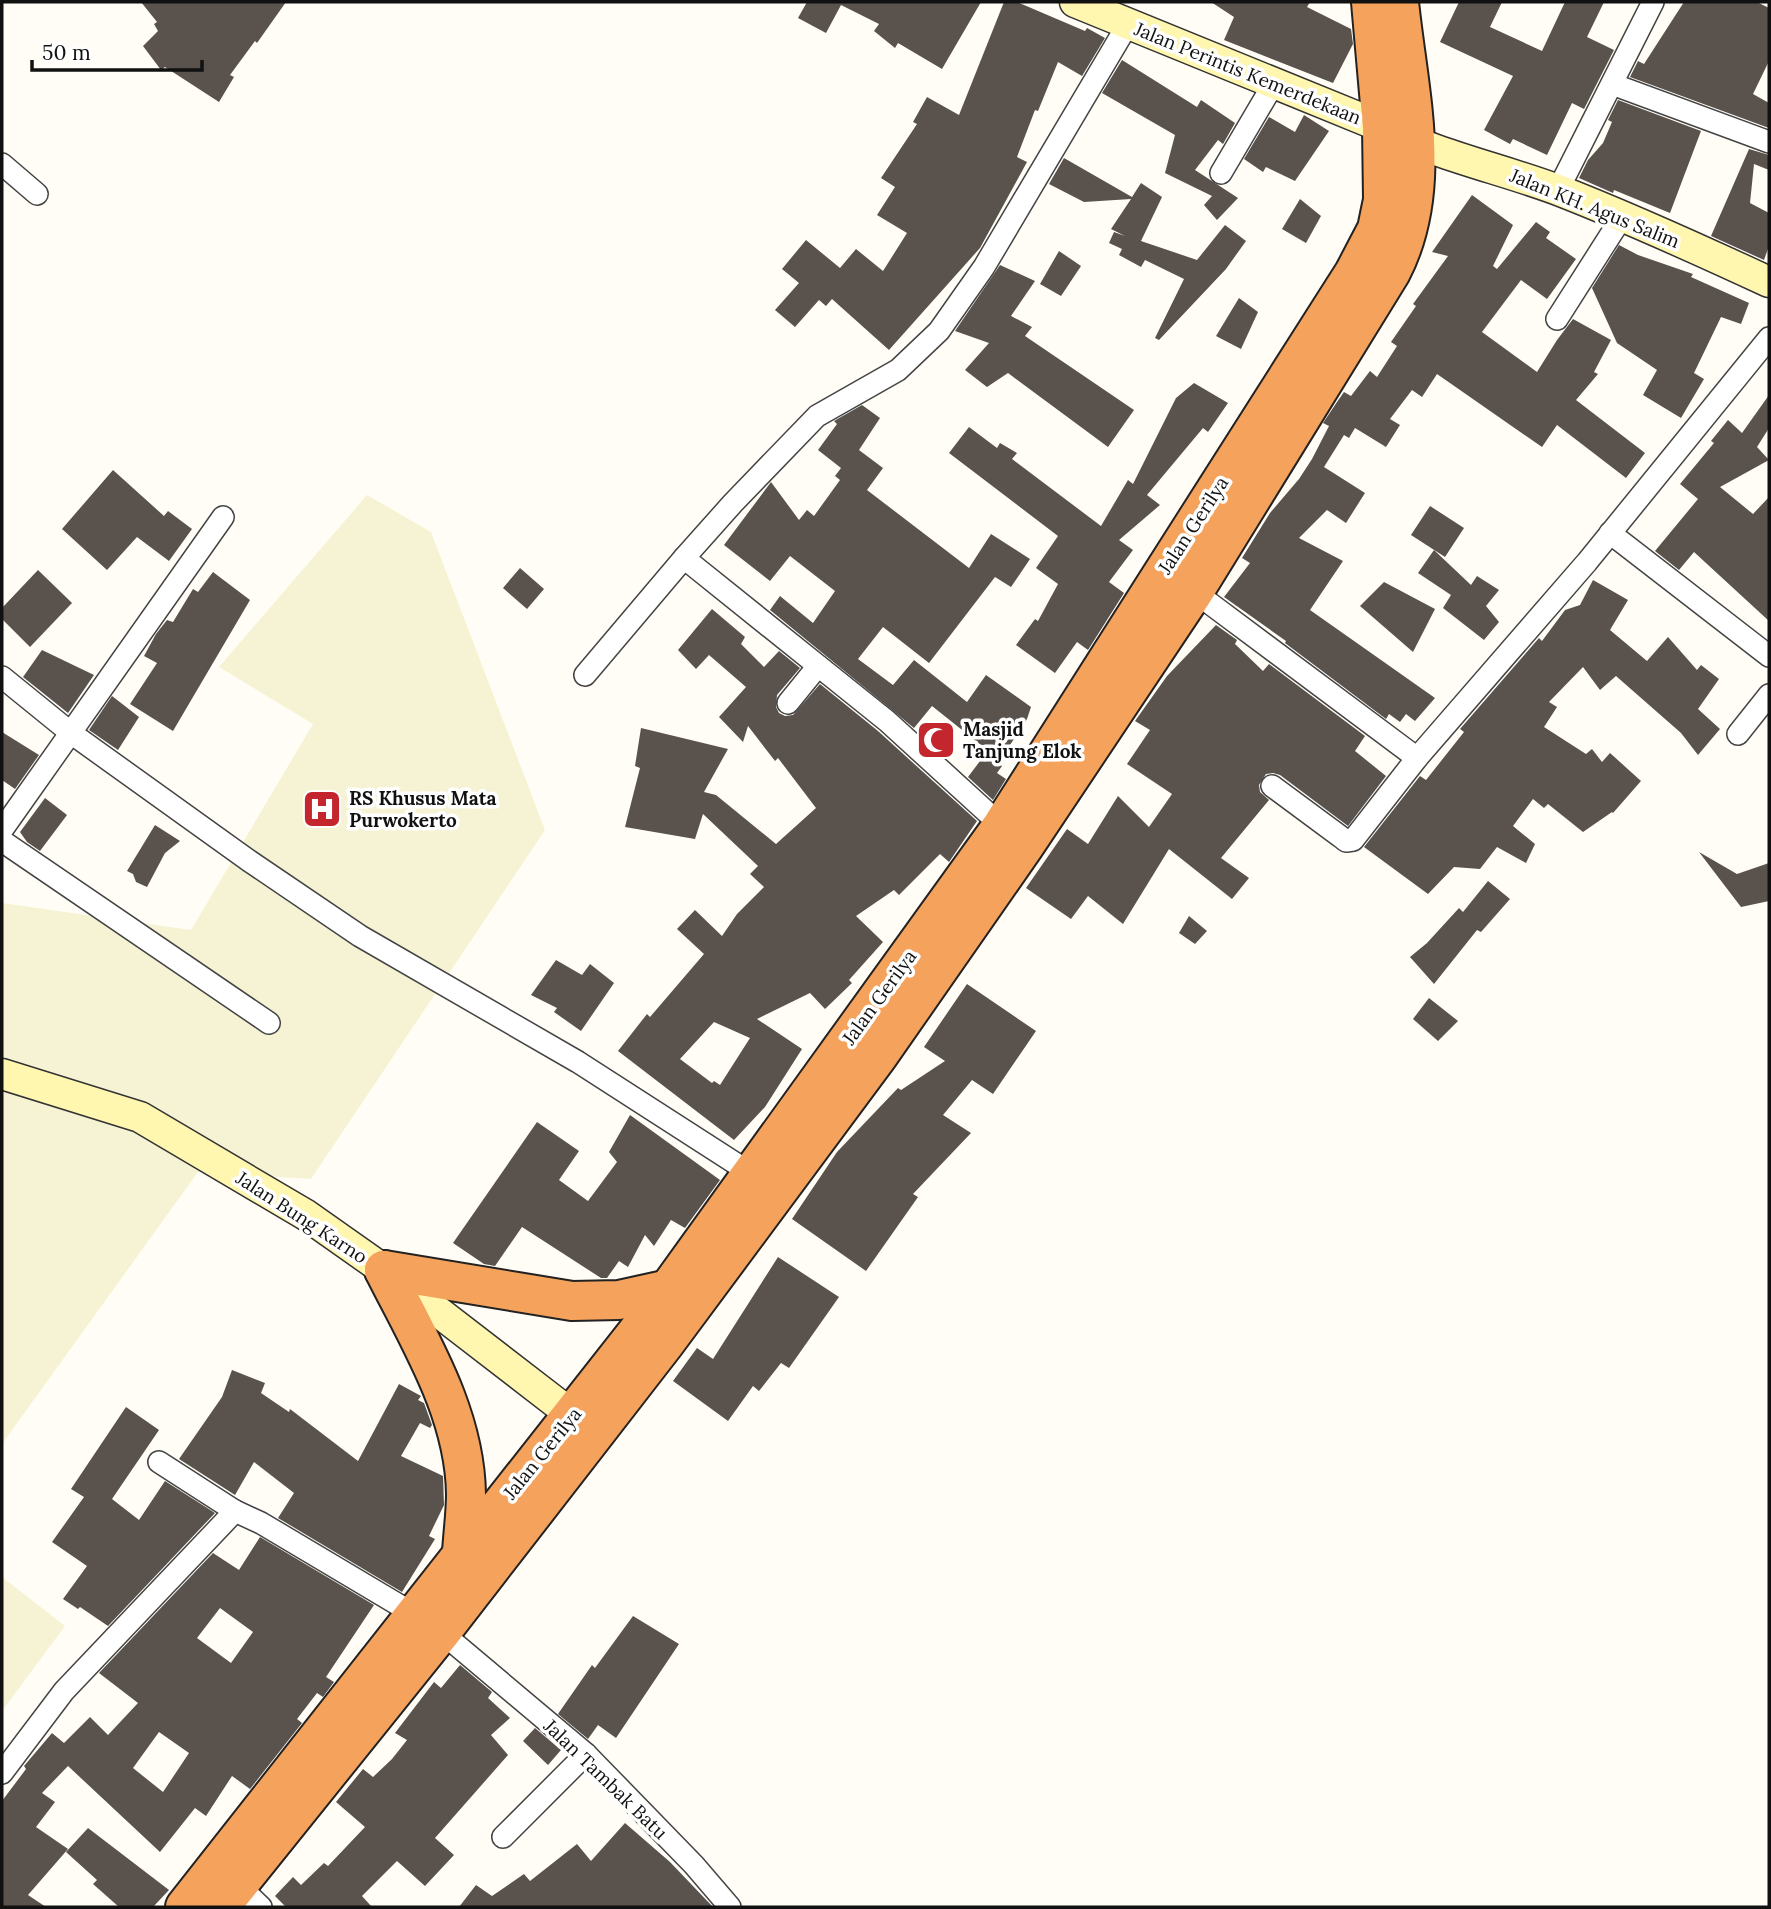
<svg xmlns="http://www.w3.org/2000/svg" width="1771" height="1909" font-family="Lora,serif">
<rect width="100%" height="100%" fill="#fffdf5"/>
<!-- farmland -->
<g fill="#f6f3d4">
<path d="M367,495l64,37 114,298 -234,349 -113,-7 -196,272v-541l189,27 122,-206 -94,-57z"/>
<path d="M2,1577l63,49 -63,85z"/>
</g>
<!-- building -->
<g fill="#5a524d" fill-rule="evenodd">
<path d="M141,2h145l-29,41 -2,-2 -25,34 4,2 -15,25 -54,-35 -4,3 -18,-24 15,-15 -4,-7 3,-2z"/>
<path d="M807,2h174l-39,67 -44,-26 -3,5 -21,-17 5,-7 -38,-19 -15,28 -28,-15z"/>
<path d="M1004,2h13l68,29 2,-3 18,10 -23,38 -24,-14 -20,49 -3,-1 -18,47 10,5 -47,86 -91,102 -57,-51 -6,7 -7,-6 -24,27 -20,-17 24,-27 -17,-14 24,-29 34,28 16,-19 27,22 24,-38 -30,-18 18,-28 -14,-9 36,-54 -4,-2 14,-25 32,18z"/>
<path d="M1211,2h99l-3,5 44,22 2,15 -20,39 -109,-43 10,-23z"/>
<path d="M1459,2h43l-12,25 52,24 23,-49h39l-17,35 27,13 -30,59 -12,-6 -25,52 -34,-16 -3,5 -26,-14 29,-54 -73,-34z"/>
<path d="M1684,2h73l12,6v53l-16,33 16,9v25l-139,-51 8,-16 6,3z"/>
<path d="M1122,60l75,47 4,-7 34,23 -12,21 -5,-4 -23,30 43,28 -21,22 -13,-15 8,-9 -47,-23 10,-38 -73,-42z"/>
<path d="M1618,100l83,31 -31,82 -56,-23 -1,3 -34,-15 9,-18 15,-17 9,-21 -4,-2z"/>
<path d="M1304,115l25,16 -34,50 -29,-14 -3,5 -19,-13 25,-42 26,15z"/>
<path d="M1749,149l20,6v15l-15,-6 -4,39 19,10v33l-5,14 -53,-24z"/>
<path d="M1064,158l68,39 9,-14 21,14 -21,44 56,19 28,-35 21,16 -20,28 -67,71 -4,-2 29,-59 -39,-19 -4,7 -22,-12 3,-6 -13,-6 5,-11 11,4 -14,-7 20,-30 -47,3 -35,-18z"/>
<path d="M1472,195l41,30 -20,41 4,3 39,-47 14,10 -4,6 30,21 -29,40 -26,-19 -39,52 55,40 20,-32 16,-21 38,21 -17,32 4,2 -22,26 69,53 -19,25 -69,-53 -15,22 -105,-73 -15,23 -10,-7 -22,29 10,6 -14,22 -31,-19 -6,10 -5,-3 -20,32 41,26 -19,30 -19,-13 -28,28 44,23 -33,49 125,88 -20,23 -9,-7 -6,8 -11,-8 -3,5 -101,-76 1,-2 -62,-44 26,-34 -8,-5 28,-45 29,-34 13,-20 17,-33 -6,-3 14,-21 7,-10 7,4 19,-25 7,6 20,-31 -6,-4 25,-36 -3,-2 35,-48 -16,-4z"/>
<path d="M1300,199l21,17 -15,27 -24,-14z"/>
<path d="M1619,245l19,10 55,19 -2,3 58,26 -8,21 -20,-7 -27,56 10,6 -23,39 -38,-23 14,-25 -40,-27 -25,-55z"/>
<path d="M1059,251l22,15 -20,30 -21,-12z"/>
<path d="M1000,265l35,16 -24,35 21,11 -7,9 109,74 -26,37 -100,-74 -21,14 -22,-17 24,-27 -34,-12z"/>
<path d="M1239,298l19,14 -17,37 -25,-13z"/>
<path d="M1194,383l34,20 -20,29 -5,-4 -56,67 13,10 -41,35 14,10 -24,32 15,11 -36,57 -11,-8 -22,31 -39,-28 19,-26 3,2 20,-37 -22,-16 22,-32 -109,-83 20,-26 28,21 3,-5 17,10 -5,6 89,67 27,-46 5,4 43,-86z"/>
<path d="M1769,395v33l-12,19 12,13 -49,27 33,27 16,-17v124l-75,-69 -15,18 -24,-19 43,-52 -18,-15 34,-41 -3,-2 17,-21 14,13z"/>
<path d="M862,405l18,13 -21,32 24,18 -16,22 102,78 22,-34 39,25 -19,28 -16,-10 -66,86 -46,-36 -25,32 35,26 21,-25 53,42 19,-27 45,32 -4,12 -19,29 -12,9 -64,-51 -18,22 -144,-118 10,-14 33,27 22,-32 -45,-35 -20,25 -46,-36 47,-63 28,38 8,-10 7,6 26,-36 -5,-4 6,-8 -23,-18 19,-26 -3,-3z"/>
<path d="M113,470l51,46 4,-5 24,18 -23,32 -32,-24 -30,33 -45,-41z"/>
<path d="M1430,506l34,22 -19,29 -34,-22z"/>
<path d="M1434,550l37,35 6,-9 22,14 -13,16 13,16 -15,18 -41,-32 8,-13 -33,-22z"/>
<path d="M520,568l24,21 -17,20 -24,-21z"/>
<path d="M38,570l34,33 -42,44 -28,-28v-11z"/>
<path d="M213,572l37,28 -77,131 -43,-27 27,-41 -13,-7 12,-22 11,-14 6,2 20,-33 5,3z"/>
<path d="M1593,580l35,20 -18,30 37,31 21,-24 29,33 4,-5 18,14 -21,30 22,20 -22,26 -17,-22 -65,-57 -16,14 -17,-23 -34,35 8,5 -13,20 42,27 6,-5 10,13 8,-9 31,28 -28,32 -1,-1 -29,20 -35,-28 -4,4 -11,-9 -20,27 22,18 -9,19 -29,-16 -17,22 -26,-2 -26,27 -64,-47 56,-71 6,4 38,-48 -4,-3 79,-91 3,3 23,-31 15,-5z"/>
<path d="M1384,582l51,27 -22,43 -53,-46z"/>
<path d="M712,609l33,28 -4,7 23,23 15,-16 21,17 -23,27 -1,12 3,6 6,3 8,-1 27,-31 58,47 99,90 -28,41 -9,-8 -41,41 -5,-5 -38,26 27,26 -34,38 3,3 -27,26 -15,-16 -53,26 45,30 -37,58 -31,33 -116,-89 29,-37 3,3 54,-63 -27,-25 18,-19 27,26 15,-22 27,-27 -14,-13 8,-8 -55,-52 -8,25 -70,-12 15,-59 -5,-2 6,-38 87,21 -24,43 12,3 60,49 40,-36 -38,-50 -3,3 -27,-35 -5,16 -24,-25 27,-30 -37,-32 -13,14 -18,-19zM714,1022l36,16 -30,47 -6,-4 -2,2 -32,-24z"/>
<path d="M1216,625l21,15 -2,4 28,27 6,-7 96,72 -10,15 31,25 -38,50 -68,-51 -7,-2 -7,1 -7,11 1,7 9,8 -48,58 28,20 -17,21 -63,-50 -46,75 -35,-28 -17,23 -45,-31 41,-59 21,15 30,-48 31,31 23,-33 -45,-30 23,-34 -15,-9 32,-45z"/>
<path d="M42,650l52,25 -26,38 -45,-36z"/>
<path d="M112,696l27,21 -21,33 -29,-20z"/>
<path d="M2,732l37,23 -24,34 -13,-9z"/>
<path d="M986,753l16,13 -5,7 9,6 -13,21 -25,-23z"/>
<path d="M45,798l22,17 -27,36 -13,-9 -7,-10z"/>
<path d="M155,825l25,16 -15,12 -18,34 -11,-5 -3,-8 -6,-3z"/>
<path d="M1699,852l38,22 32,-11v38l-28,6z"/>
<path d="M1488,881l22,18 -29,33 -4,-2 -43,54 -24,-27 17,-14 32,-35 4,4z"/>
<path d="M1189,916l18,15 -12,13 -16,-11z"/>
<path d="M556,960l26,15 8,-11 24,19 -33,48 -27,-19 3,-4 -26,-13z"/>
<path d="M967,984l69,47 -43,63 -21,-14 -29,35 28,18 -58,61 5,3 -52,74 -74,-52 45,-67 61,-64 3,2 44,-29 -21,-14z"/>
<path d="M1429,998l29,23 -20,20 -25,-22z"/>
<path d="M630,1115l90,65 -35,48 -14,-8 -17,26 -9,-11 -17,32 -9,-6 -12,17h-6l-79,-51 -27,39 -11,-2 -31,-21 84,-121 42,29 -20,29 29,21 29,-39 -8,-10z"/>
<path d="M778,1257l61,40 -50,71 -8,-5 -22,28 -6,-5 -25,35 -55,-40 24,-33 16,11z"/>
<path d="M232,1370l33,13 -4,10 28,19 1,-3 68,52 41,-77 22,12 -3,4 6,3 8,22 -2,3 -10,-5 -19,33 42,20 1,29 -15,31 6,3 -33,53 -124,-74 16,-25 -40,-31 -19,33 -56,-36 43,-62z"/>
<path d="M126,1407l33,23 -47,69 27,21 26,-39 50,32 -107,113 -28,-19 -2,2 -15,-10 24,-33 -35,-24 32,-45 -13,-8z"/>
<path d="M260,1537l114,68 -48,72 8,5 -11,15 -6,-4 -20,26 5,4 -52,66 -18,-13 -26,40 -11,-8 -35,44 -92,-86 -26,27 13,9 -19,25 32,22 -40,46 18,12h-44v-106l24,-32 -2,-3 28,-33 12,10 26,-26 18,18 30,-32 -39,-30 114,-120 26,17zM220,1608l33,24 -22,31 -34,-25zM159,1732l30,21 -26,39 -30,-24z"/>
<path d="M633,1616l46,28 -63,94 -18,-13 -10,14 -30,-25 34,-49 3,3z"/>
<path d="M460,1665l32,27 -4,6 22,20 -19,17 17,20 -73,83 19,17 -29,31 -28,-25 -35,35 10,11h-86l-11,-11 18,-19 8,8 23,-22 4,3 37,-39 -29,-25 27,-33 10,8 19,-18 15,-19 -12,-7 39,-51 7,6z"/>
<path d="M535,1728l26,22 -13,15 -25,-24z"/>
<path d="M625,1823l45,39 43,45h-254l17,-22 16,11 32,-22 6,7 47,-37 14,17z"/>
<path d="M88,1828l81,62 -16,17h-34l-26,-23 4,-4 -31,-28z"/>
</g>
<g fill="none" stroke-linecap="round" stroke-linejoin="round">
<!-- street casing -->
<g stroke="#444" stroke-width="24">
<g id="street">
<path d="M1612,84l157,58"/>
<path d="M2,164l35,30"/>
<path d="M1221,173l53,-90"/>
<path d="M1558,190l95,-188"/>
<path d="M1557,319l65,-102"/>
<path d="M1610,533l159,123"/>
<path d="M1186,589l18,10 213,159 170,-196 182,-224"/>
<path d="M585,675l99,-117"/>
<path d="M2,677l69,56 177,127 112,76 218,126 174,112"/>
<path d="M788,703l30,-37"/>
<path d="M1738,734l31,-39"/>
<path d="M1272,786l69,51 5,4 7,-1 64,-82"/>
<path d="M1002,826l-115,-105 -203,-163 49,-55 84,-87 81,-46 41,-39 45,-64 144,-243"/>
<path d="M2,830l221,-313"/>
<path d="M2,841l267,182"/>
<path d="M159,1462l76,49"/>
<path d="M441,1632l145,122 108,111 36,42"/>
<path d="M2,1773l62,-82 171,-180 26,12 153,91"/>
<path d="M503,1837l83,-83"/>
<path d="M237,1884l24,23"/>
</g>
</g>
<!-- secondary casing -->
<g stroke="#333" stroke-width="33">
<g id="secondary">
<path d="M1075,2l307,125c57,29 117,41 176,63 72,28 142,60 211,92"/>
<path d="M2,1074l138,43 166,98 78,55 188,145"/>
</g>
</g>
<!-- highway casing -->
<g stroke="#222" stroke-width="42">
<g id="highway">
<path d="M384,1270c35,70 81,143 82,224 0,20 -3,40 -4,59"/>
<path d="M384,1270l188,31 47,-1 50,-11"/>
<path d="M185,1907l457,-581 360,-500 352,-553 23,-44 6,-29 -1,-73 -11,-125"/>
<path d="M220,1907l221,-275 224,-289 213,-287 147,-211 168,-252 198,-321c44,-84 17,-181 8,-270"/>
</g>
</g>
<!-- street -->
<use href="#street" stroke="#fff" stroke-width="21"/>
<!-- secondary -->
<use href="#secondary" stroke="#fff6b0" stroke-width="30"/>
<!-- highway -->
<use href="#highway" stroke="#f5a25d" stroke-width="38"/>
</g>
<!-- icons -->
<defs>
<g id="mosque-square" transform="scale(2.0125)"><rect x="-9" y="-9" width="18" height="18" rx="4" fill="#c4262e" stroke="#fff"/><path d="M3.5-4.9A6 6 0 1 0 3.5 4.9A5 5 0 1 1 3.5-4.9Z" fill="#fff"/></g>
<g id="hospital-square" transform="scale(2.0125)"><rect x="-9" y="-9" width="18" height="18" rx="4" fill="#c4262e" stroke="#fff"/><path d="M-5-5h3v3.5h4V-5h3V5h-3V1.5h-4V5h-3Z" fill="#fff"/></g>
</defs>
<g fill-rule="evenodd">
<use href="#mosque-square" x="936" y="740"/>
<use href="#hospital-square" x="322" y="809"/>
</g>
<g text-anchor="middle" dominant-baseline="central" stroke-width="7" stroke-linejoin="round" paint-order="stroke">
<!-- street labels -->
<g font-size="19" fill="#111" stroke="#fff">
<text transform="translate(1248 73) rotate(22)">Jalan Perintis Kemerdekaan</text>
<text transform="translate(1595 208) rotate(22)">Jalan KH. Agus Salim</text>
<text transform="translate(1193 525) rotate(-57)">Jalan Gerilya</text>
<text transform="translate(879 997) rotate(-54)">Jalan Gerilya</text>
<text transform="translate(302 1217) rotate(33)">Jalan Bung Karno</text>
<text transform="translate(542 1453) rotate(-51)">Jalan Gerilya</text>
<text transform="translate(606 1779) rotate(44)">Jalan Tambak Batu</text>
</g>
<!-- poi labels -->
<g font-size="19" font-weight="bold" fill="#111" stroke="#fff" text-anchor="start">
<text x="963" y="729">Masjid<tspan x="963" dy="22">Tanjung Elok</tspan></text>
<text x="349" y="798">RS Khusus Mata<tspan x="349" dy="22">Purwokerto</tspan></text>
</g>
</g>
<!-- border -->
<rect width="1771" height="1909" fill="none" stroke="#111111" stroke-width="7"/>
<!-- scale -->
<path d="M32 60v10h170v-10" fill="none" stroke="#111111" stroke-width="3.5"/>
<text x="42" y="60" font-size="21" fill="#111111" stroke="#ffffff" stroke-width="5" paint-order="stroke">50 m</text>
</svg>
